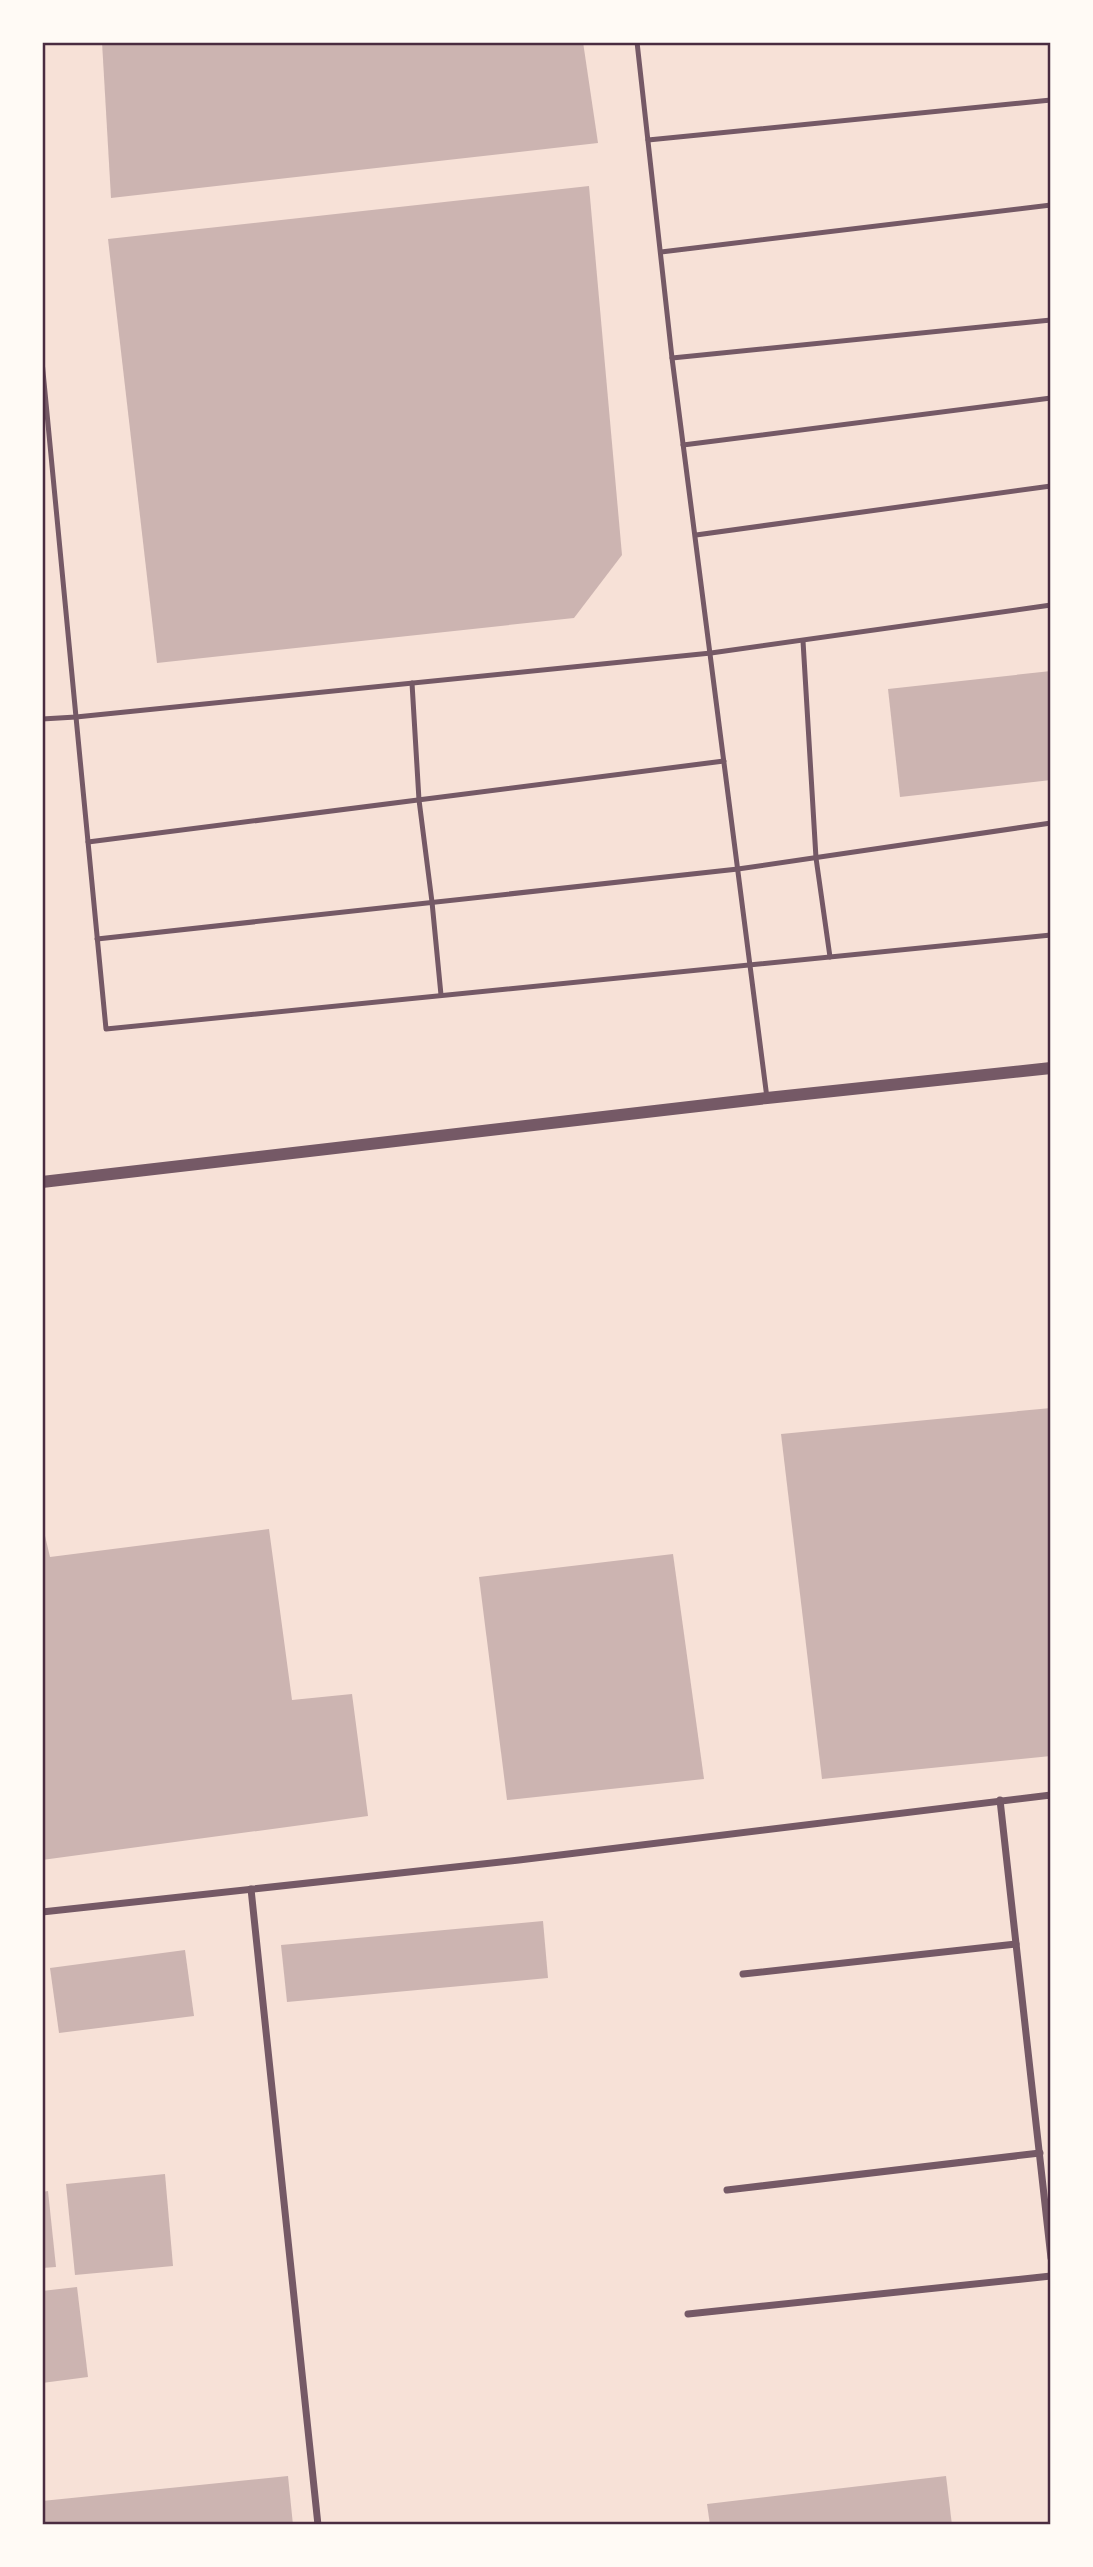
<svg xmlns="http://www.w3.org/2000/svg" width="1093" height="2567" font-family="'Alegreya Sans',sans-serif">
<rect width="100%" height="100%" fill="#f7e1d7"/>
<!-- building -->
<g fill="#ccb4b1">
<path d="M102,42h481l15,101 -487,55z"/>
<path d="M589,186l33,369 -48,63 -417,45 -49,-424z"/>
<path d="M1051,671v109l-151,17 -12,-108z"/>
<path d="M1051,1408v348l-229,23 -41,-345z"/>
<path d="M42,1523l8,34 219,-28 23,171 60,-6 16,122 -326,44z"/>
<path d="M673,1554l31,225 -197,21 -28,-223z"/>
<path d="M543,1921l5,57 -261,24 -6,-57z"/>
<path d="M185,1950l9,66 -135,17 -9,-65z"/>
<path d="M165,2174l8,92 -98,9 -9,-91z"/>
<path d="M48,2191l8,76 -14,1v-76z"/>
<path d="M77,2287l11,90 -46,6v-92z"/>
<path d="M288,2476l5,49h-251v-24z"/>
<path d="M946,2476l6,49h-242l-3,-21z"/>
</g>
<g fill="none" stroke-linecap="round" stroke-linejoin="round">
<!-- service -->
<g stroke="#755966" stroke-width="5">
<path d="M637,42l35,316 95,740"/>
<path d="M648,140l403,-40"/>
<path d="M661,252l390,-47"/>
<path d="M672,358l379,-38"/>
<path d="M42,361l34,356 -34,2"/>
<path d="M683,445l368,-47"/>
<path d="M696,535l355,-49"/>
<path d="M1051,605l-340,48 -635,64 30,312 945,-94"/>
<path d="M803,641l13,217 14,99"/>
<path d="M412,683l7,117 13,102 9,93"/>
<path d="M88,842l636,-81"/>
<path d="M97,939l641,-70 313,-46"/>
</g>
<!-- minor -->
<g stroke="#755966" stroke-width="7">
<path d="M1000,1800l51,458"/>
<path d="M251,1889l67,636"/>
<path d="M42,1912l477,-52 532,-65"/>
<path d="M743,1974l273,-30"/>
<path d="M727,2190l313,-37"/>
<path d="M688,2314l363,-38"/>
</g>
<!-- tertiary -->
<path stroke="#755966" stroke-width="12" d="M42,1182l725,-84 284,-30"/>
</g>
<!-- border -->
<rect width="1093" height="2567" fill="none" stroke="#fffaf5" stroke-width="88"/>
<rect x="44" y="44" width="1005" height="2479" fill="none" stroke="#4a2c40" stroke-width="2.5"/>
</svg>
